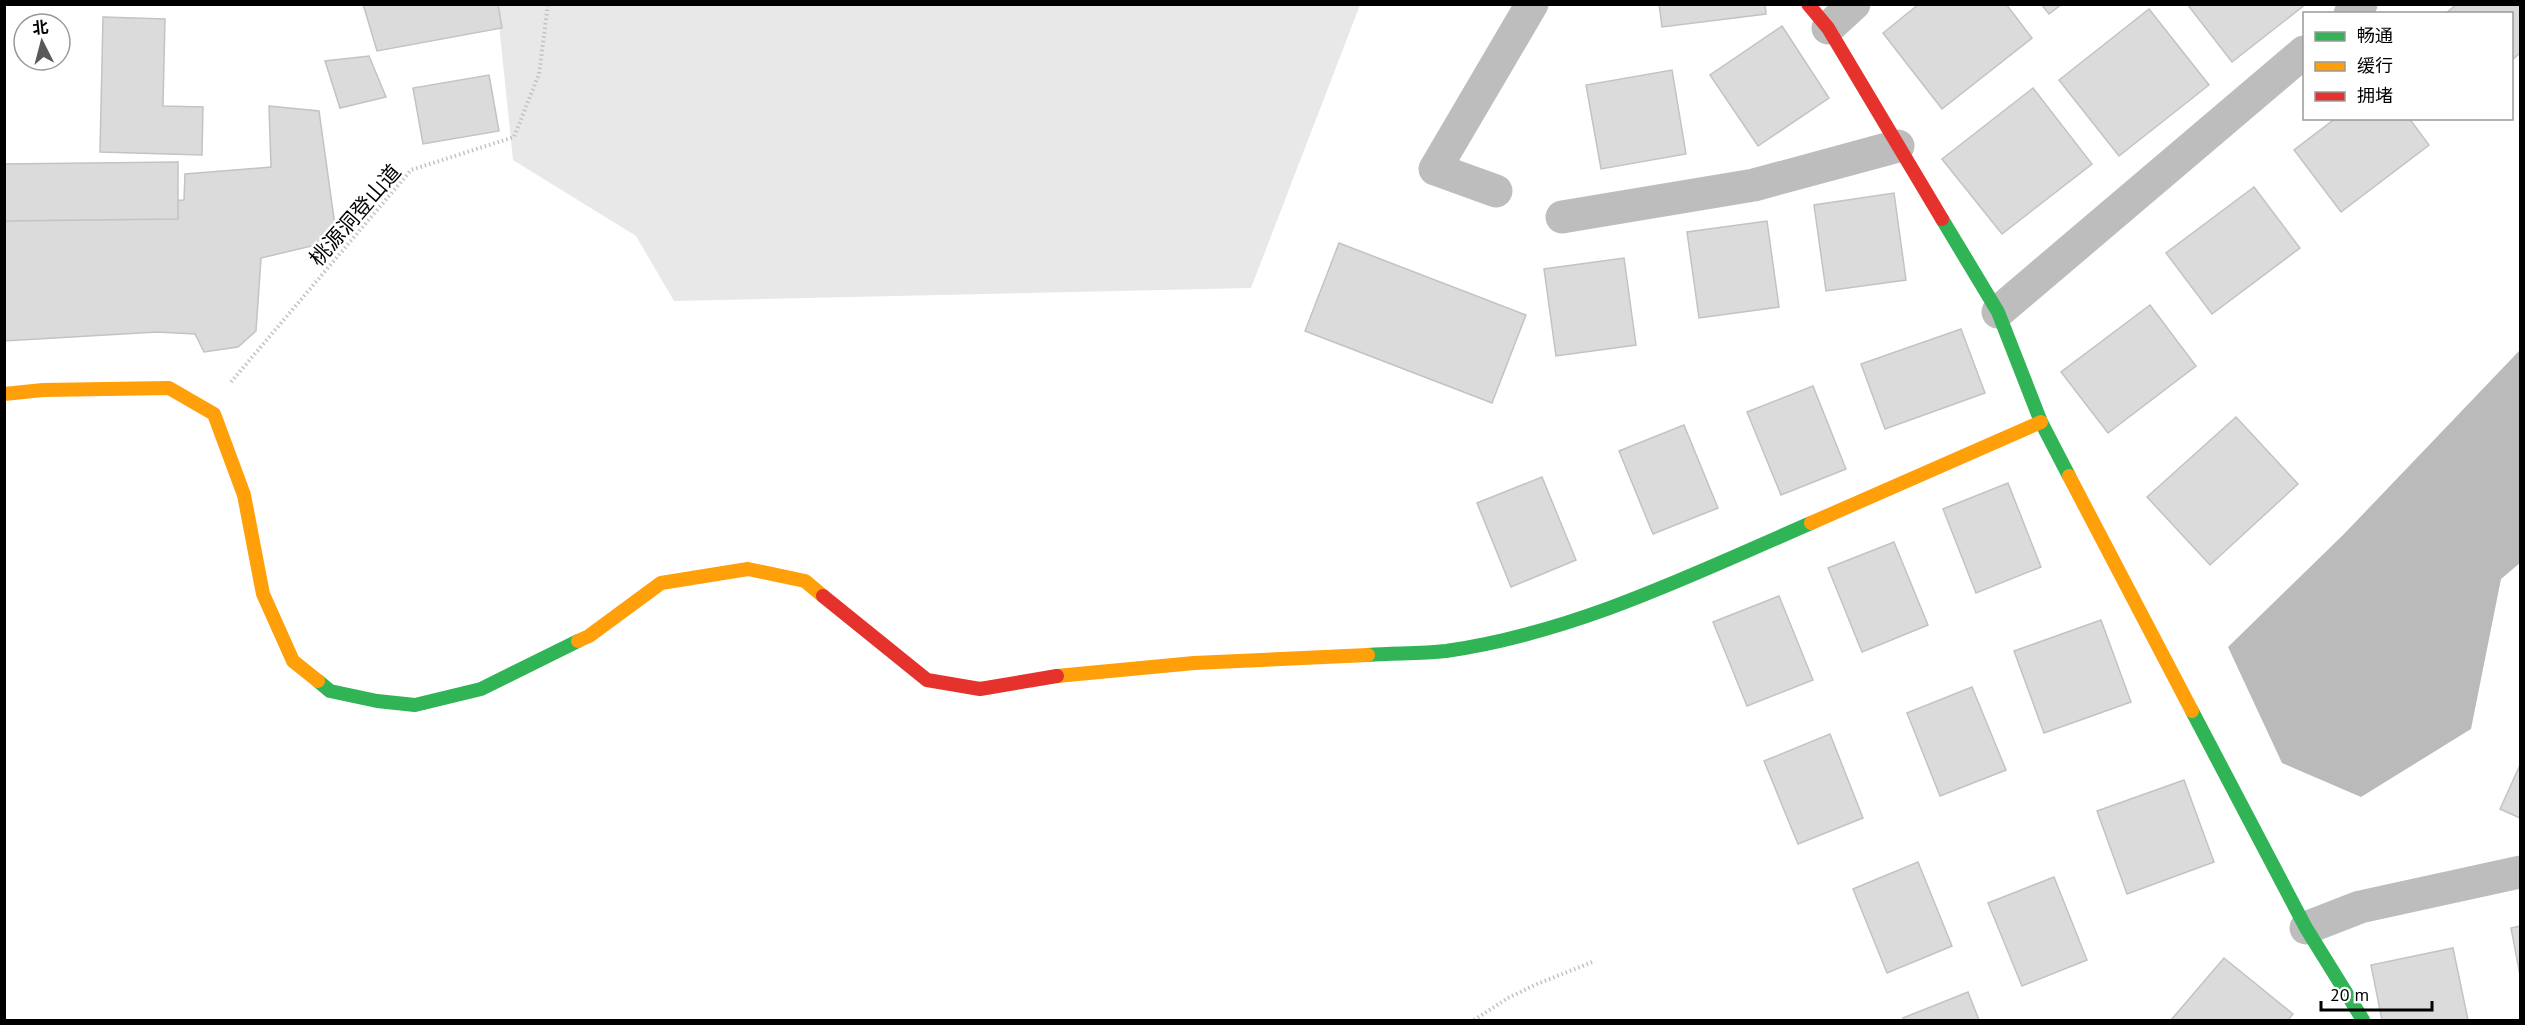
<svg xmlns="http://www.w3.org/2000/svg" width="2525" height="1025" font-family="'PT Sans','Noto Sans SC',sans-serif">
<rect width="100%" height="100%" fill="#fff"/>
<!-- green -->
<path fill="#e8e8e8" d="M497,5h863l-109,283 -577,13 -38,-65 -123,-76z"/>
<!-- water -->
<path fill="#bababa" d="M2520,350v213l-19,16 -30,150 -110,68 -79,-34 -54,-116 116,-113z"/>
<!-- building -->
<g fill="#dbdbdb" stroke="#c3c3c3" stroke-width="1.5">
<path d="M363,4h135l4,24 -125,23z"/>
<path d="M1659,4h106l1,10 -104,13z"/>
<path d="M1919,4h87l26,34 -90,71 -59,-76z"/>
<path d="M2041,4h21l-13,10z"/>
<path d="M2187,4h119l-74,58z"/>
<path d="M2457,4h63v49l-8,7v-46h-67z"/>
<path d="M2149,9l60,76 -90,71 -60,-76z"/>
<path d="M103,17l62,2 -2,87 40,1 -1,48 -102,-3z"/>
<path d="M1782,26l47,72 -71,48 -48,-71z"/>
<path d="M369,56l17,41 -46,11 -15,-47z"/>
<path d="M1672,70l14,84 -85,15 -15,-84z"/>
<path d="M489,75l10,56 -76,13 -10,-56z"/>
<path d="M2033,88l59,76 -90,70 -60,-75z"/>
<path d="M269,106l50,5 18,129 -76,18 -5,73 -18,16 -34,5 -9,-18 -38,-2 -153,9v-115l4,-20 176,-6 1,-26 86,-7z"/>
<path d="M2336,118h73l20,27 -88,67 -47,-62z"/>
<path d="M178,162v57l-174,2v-57z"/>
<path d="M2254,187l46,61 -88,66 -46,-61z"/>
<path d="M1894,193l12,87 -80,11 -12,-86z"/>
<path d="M1767,221l12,86 -80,11 -12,-86z"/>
<path d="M1339,243l187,72 -34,88 -187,-72z"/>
<path d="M1624,258l12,87 -80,11 -12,-87z"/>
<path d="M2150,305l46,61 -88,67 -47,-61z"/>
<path d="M1961,329l24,64 -100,36 -24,-65z"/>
<path d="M1813,386l33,83 -65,26 -34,-83z"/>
<path d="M2236,417l62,67 -88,81 -63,-68z"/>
<path d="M1684,425l34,83 -65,26 -34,-83z"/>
<path d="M1542,477l34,83 -65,27 -34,-84z"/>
<path d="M2008,483l33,84 -65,26 -33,-84z"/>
<path d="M1894,542l34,83 -66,27 -34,-84z"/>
<path d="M1779,596l34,84 -66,26 -34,-84z"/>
<path d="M2101,620l30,82 -87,31 -30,-82z"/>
<path d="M1972,687l34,83 -66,26 -33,-83z"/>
<path d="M1830,734l33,84 -65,26 -34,-83z"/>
<path d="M2520,765v53l-20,-9z"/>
<path d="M2184,780l30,82 -87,32 -30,-83z"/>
<path d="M1918,862l34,84 -65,27 -34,-84z"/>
<path d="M2054,877l33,83 -65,26 -34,-83z"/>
<path d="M2520,926v49l-9,-47z"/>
<path d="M2453,948l15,72h-86l-11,-55z"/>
<path d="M2224,958l69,56 -5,6h-117z"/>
<path d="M1968,992l11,28h-75l-1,-2z"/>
</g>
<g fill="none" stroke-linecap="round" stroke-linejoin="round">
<!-- path -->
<g stroke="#c2c2c2" stroke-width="4" stroke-dasharray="1.5 3" stroke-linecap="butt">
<path d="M231,382l180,-212 103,-33 25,-63 9,-70"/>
<path d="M1474,1020l34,-22 29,-14 58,-23"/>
</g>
<!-- street -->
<g stroke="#bdbdbd" stroke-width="33">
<path d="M2350,14l11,-10"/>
<path d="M1828,28l26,-24"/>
<path d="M1496,191l-61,-22 97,-165"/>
<path d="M1562,217l192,-32 144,-39"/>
<path d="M1998,312l306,-260"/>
<path d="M2306,928l54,-21 160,-35"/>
</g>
<!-- fast -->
<g stroke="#30b455" stroke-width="14">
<path d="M1942,219l56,93 43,110 28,54"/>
<path d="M1368,655c26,-2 52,-1 78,-4 128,-18 248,-77 365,-128"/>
<path d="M318,681l12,10 47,10 38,4 66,-16 97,-48"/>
<path d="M2192,711l114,217 57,92"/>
</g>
<!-- slow -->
<g stroke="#ff9f0a" stroke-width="14">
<path d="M4,394l39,-4 126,-2 45,26 30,81 19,99 30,67 25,20"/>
<path d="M2069,476l123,235"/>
<path d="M1811,523l230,-101"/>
<path d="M578,641l11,-5 72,-53 87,-14 57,12 18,15"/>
<path d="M1057,676l137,-13 174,-8"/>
</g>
<!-- jam -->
<g stroke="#e5322d" stroke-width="14">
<path d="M1808,4l20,24 114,191"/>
<path d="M823,596l104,84 53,9 77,-13"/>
</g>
</g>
<g text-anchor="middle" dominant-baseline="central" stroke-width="5" stroke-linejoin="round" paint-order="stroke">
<!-- street labels -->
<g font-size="21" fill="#000" stroke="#fff">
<text transform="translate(355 215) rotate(-49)">桃源洞登山道</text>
</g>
</g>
<!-- border -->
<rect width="2525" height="1025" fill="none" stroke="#000000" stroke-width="12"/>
<!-- legend -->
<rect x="2303" y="12" width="210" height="108" fill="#ffffff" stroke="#999999" stroke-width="1.5"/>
<rect x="2315" y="32" width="30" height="9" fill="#30b455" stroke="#999999" stroke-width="1.5"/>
<text x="2357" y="42" font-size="18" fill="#000000">畅通</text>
<rect x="2315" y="62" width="30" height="9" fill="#ff9f0a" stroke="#999999" stroke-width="1.5"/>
<text x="2357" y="72" font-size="18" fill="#000000">缓行</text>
<rect x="2315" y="92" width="30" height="9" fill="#e5322d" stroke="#999999" stroke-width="1.5"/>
<text x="2357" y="102" font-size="18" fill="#000000">拥堵</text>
<!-- north arrow -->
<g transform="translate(42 42) rotate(354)"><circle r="28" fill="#ffffff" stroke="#999999" stroke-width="1.5"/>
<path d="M0-4.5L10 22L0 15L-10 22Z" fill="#595959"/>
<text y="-9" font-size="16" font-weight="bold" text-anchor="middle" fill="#000000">北</text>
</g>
<!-- scale -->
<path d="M2321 1001v9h111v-9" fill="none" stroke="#000000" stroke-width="3"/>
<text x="2330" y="1001" font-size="18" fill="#000000" stroke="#ffffff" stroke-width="4.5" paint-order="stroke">20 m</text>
</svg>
